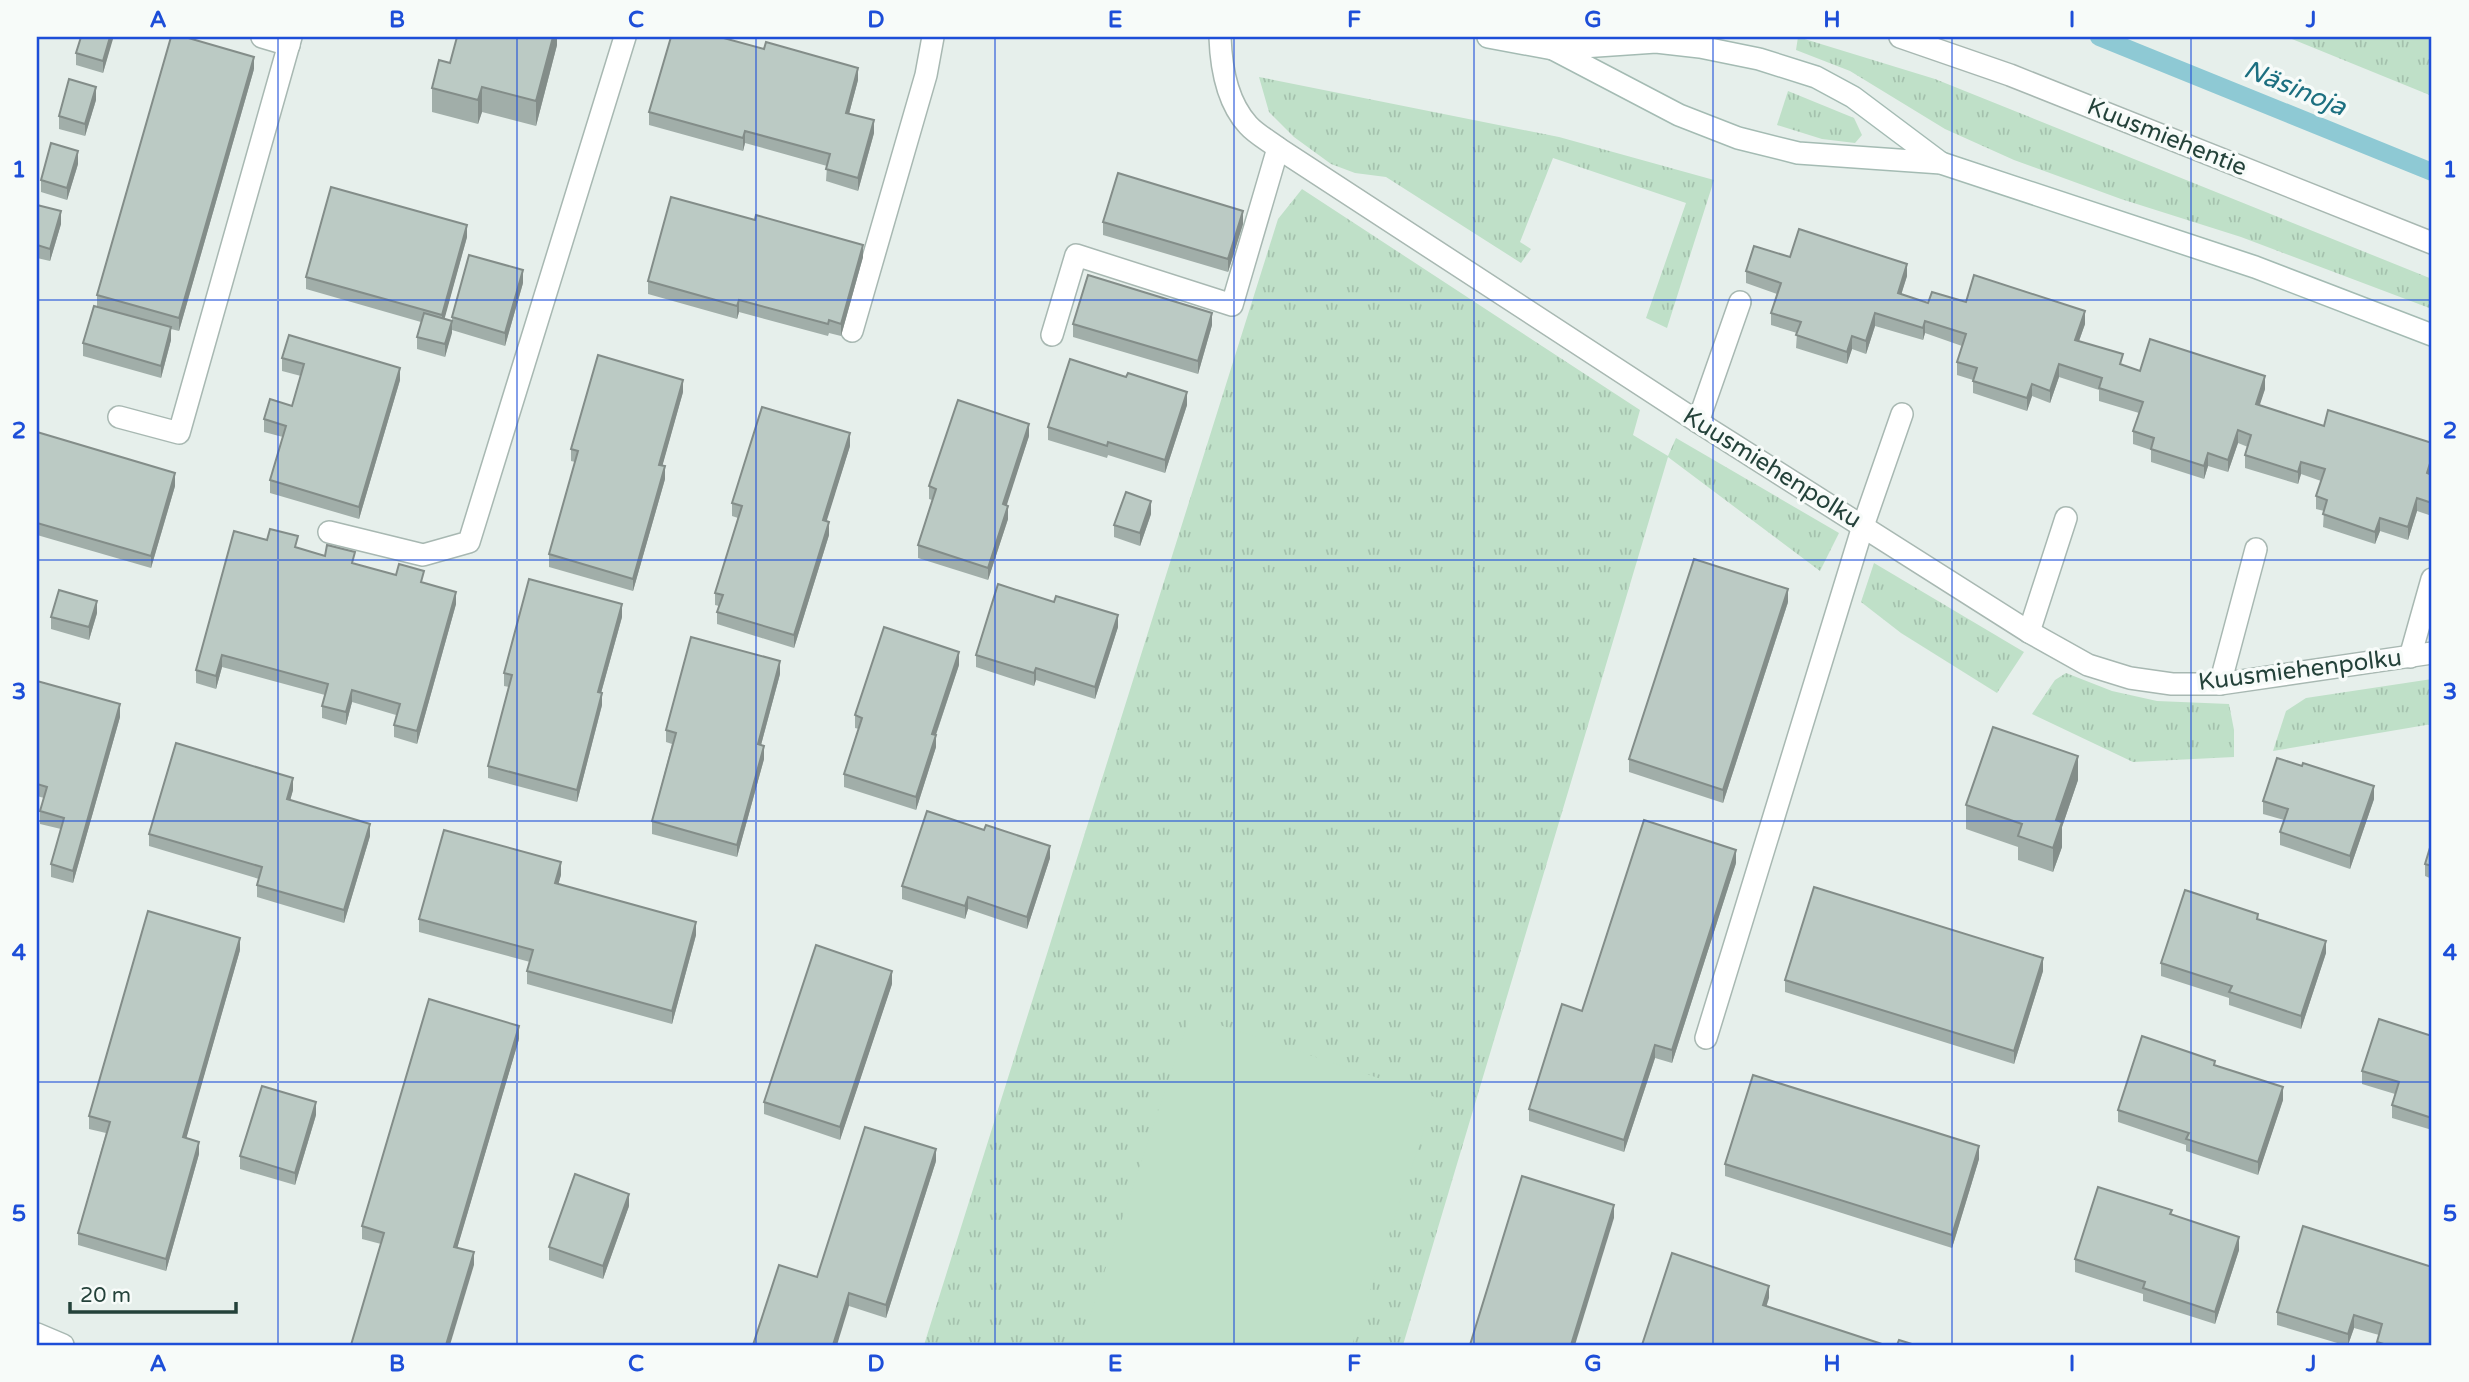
<svg xmlns="http://www.w3.org/2000/svg" width="2469" height="1382" font-family="'Varela Round',sans-serif">
<defs>
<pattern id="grass-tufts" width="24" height="20" patternUnits="userSpaceOnUse" patternTransform="scale(1.75)"><rect width="24" height="20" fill="#bfe0c8"/><path d="M3 7l-1-3M5 7V3M7 7l1-3M15 17l-1-3M17 17v-4M19 17l1-3" fill="none" stroke="#a4c1ad"/></pattern>
</defs>
<rect width="100%" height="100%" fill="#e6efeb"/>
<!-- grass -->
<g fill="url(#grass-tufts)">
<path d="M1798,37l137,42 497,200v30l-191,-72 -120,-38 -107,-39 -69,-31 -95,-58 -54,-21z"/>
<path d="M2287,37h145v59z"/>
<path d="M1259,77l300,60 155,43 -47,148 -21,-10 40,-115 -133,-45 -33,84 11,7 -10,14 -135,-86 -31,-4 -24,-9 -37,-27 -25,-25z"/>
<path d="M1788,91l66,27 8,17 -7,8 -33,-4 -45,-14z"/>
<path d="M1302,189l338,221 -7,25 35,21 8,-18 163,95 -19,38 -152,-114 -265,888h-479l354,-1126z"/>
<path d="M1874,563l150,89 -27,41 -96,-60 -40,-31z"/>
<path d="M2066,673l46,18 45,10 72,3 5,26v27l-101,5 -101,-48 23,-34z"/>
<path d="M2432,679v45l-159,27 13,-40 20,-13z"/>
</g>
<!-- pitch -->
<path fill="#bfe0c8" d="M1190,1015l245,82 -83,248h-272z"/>
<g fill="none" stroke-linecap="round" stroke-linejoin="round">
<!-- stream -->
<path stroke="#8ec9d4" stroke-width="18" d="M2099,37l333,135"/>
<!-- lane casing -->
<g stroke="#a8b8b2" stroke-width="24">
<g id="lane">
<path d="M262,37l27,8"/>
<path d="M1900,37l110,38 422,168"/>
<path d="M852,331l74,-256 7,-38"/>
<path d="M1052,335l24,-80 156,50 46,-157"/>
<path d="M119,417l60,16 112,-396"/>
<path d="M1698,422l42,-120"/>
<path d="M329,532l94,23 46,-13 156,-505"/>
<path d="M2029,632l37,-114"/>
<path d="M2410,657l22,-78"/>
<path d="M2220,684l36,-135"/>
<path d="M1706,1038l157,-512 39,-112"/>
</g>
</g>
<!-- street casing -->
<g stroke="#a8b8b2" stroke-width="24">
<g id="street">
<path d="M1220,37c1,29 7,65 28,88 8,9 21,16 30,23l420,274 331,210 59,33 42,13 42,6h48l212,-31"/>
<path d="M37,1334l26,11"/>
</g>
</g>
<!-- secondary casing -->
<g stroke="#a4bbb3" stroke-width="24">
<g id="secondary">
<path d="M1488,37l65,12 103,-7 44,5 59,12 57,18 37,20 88,66"/>
<path d="M1553,49l126,66 59,23 60,15 143,10 314,104 177,68"/>
</g>
</g>
<!-- lane -->
<use href="#lane" stroke="#fff" stroke-width="21"/>
<!-- street -->
<use href="#street" stroke="#fff" stroke-width="21"/>
<!-- secondary -->
<use href="#secondary" stroke="#fff" stroke-width="21"/>
</g>
<!-- wall -->
<g fill="#a1aea9">
<path d="M113,37l-10,36 -27,-8v-12z"/>
<path d="M557,37v8l-21,81 -54,-14 -4,12 -46,-12v-24l18,-25z"/>
<path d="M254,69l-75,262 -8,-2v11l-10,38 -78,-22v-13l14,-37v-11z"/>
<path d="M858,80l-9,34 25,19 -16,58 -32,-10 1,-15 -82,-23 -2,8 -94,-26v-13z"/>
<path d="M96,100l-11,36 -26,-7v-13z"/>
<path d="M78,164l-11,36 -26,-8v-12z"/>
<path d="M37,205l24,19 -11,37 -13,-3z"/>
<path d="M1103,222l140,2 -15,48 -125,-37z"/>
<path d="M467,237l-23,82 8,2v-4l71,-34 -18,63 -53,-16 -7,27 -28,-8v-12l4,-15 -115,-33v-12z"/>
<path d="M863,257l-22,79 -12,-3 -1,3 -89,-24 -2,7 -89,-25v-13z"/>
<path d="M1790,257l117,19 -6,18 27,9 38,-1 119,22 -6,17 44,24 17,6 125,18 -6,16 65,21 108,17v26l-1,5 1,1v41l-15,-5 -9,29 -28,-9 -5,13 -52,-17 1,-16 -8,-2v-13l5,-15 -20,-7 -3,10 -53,-16v-13l3,-8 -10,-4 -10,29 -20,-6 -4,13 -53,-17v-12l-18,-6v-13l6,-18 -40,-12v-11l-40,-13 -9,26 -18,-7 -5,15 -54,-18v-13l-16,-5v-13l5,-16 -37,-13 -2,7 -48,-14 -9,28 -14,-5 -5,15 -51,-16 1,-15 -26,-8v-12l6,-19 -31,-11v-12z"/>
<path d="M1073,324l139,1 -14,49 -125,-37z"/>
<path d="M282,358l118,22 -41,139 -89,-26v-13l13,-43 -19,-5v-13l28,-13 9,-30 -19,-5z"/>
<path d="M683,392l-21,74 3,13 -32,112 -84,-24v-13l26,-92 -4,-1v-12z"/>
<path d="M1187,405l-22,68 -57,-18 -1,3 -59,-18v-13z"/>
<path d="M37,432l138,54 -24,82 -114,-33z"/>
<path d="M1029,436l-23,69 2,14 -20,61 -70,-22v-13l14,-45 -3,-1v-13z"/>
<path d="M850,446l-24,75 3,14 -35,113 -77,-24v-12l2,-6 -4,-1v-12l23,-75 -6,-2v-13z"/>
<path d="M1151,514l-11,32 -26,-9v-12z"/>
<path d="M298,548l126,35 32,21 -39,140 -23,-7v-12l2,-10 -44,-13 -6,23 -24,-7v-12l3,-11 -103,-28 -6,22 -20,-6v-13z"/>
<path d="M1788,602l-65,201 -94,-31v-13z"/>
<path d="M97,613l-8,27 -38,-11v-12z"/>
<path d="M622,617l-21,76 1,12 -25,97 -89,-24v-12l21,-79 -5,-1v-13z"/>
<path d="M1118,627l-23,72 -59,-19 -2,6 -58,-19v-12z"/>
<path d="M959,665l-23,70v12l-20,63 -72,-23v-13l15,-45 -4,-1v-13z"/>
<path d="M780,674l-19,71 3,14 -27,98 -85,-23v-13l20,-77 -6,-2v-12z"/>
<path d="M37,681l83,36 -47,166 -22,-6v-13l10,-35 -21,-5v-13l4,-13 -7,-2z"/>
<path d="M2078,780l-16,47v20l-9,25 -35,-12v-13l-52,-18v-24z"/>
<path d="M293,790l-3,10 80,36 -26,87 -87,-26v-12l2,-6 -110,-33v-12z"/>
<path d="M2374,799l-24,70 -70,-24v-13l4,-12 -21,-6v-13z"/>
<path d="M2432,841v38l-7,-3v-12z"/>
<path d="M1050,858l-23,71 -59,-20 -3,10 -63,-20v-13z"/>
<path d="M1736,863l-64,200 -17,-5 -31,94 -95,-31v-12l53,-98z"/>
<path d="M561,875l-3,9 138,51 -24,89 -145,-40v-13l3,-9 -111,-30v-13z"/>
<path d="M2258,919l68,34 -25,76 -72,-24v-7l-68,-22v-13z"/>
<path d="M240,950l-54,188 13,16 -33,117 -88,-26v-12l28,-100 -17,-4v-13z"/>
<path d="M2043,971l-29,93 -229,-72v-12z"/>
<path d="M892,984l-52,156 -76,-26v-12z"/>
<path d="M2432,1036v94l-40,-12v-13l3,-11 -33,-10v-13z"/>
<path d="M519,1039l-62,209 17,17 -93,-21 -19,-5v-13z"/>
<path d="M2215,1066l68,34 -25,75 -72,-24v-6l-68,-23v-12z"/>
<path d="M316,1115l-21,70 -55,-16v-13z"/>
<path d="M1979,1159l-27,89 -227,-72v-12z"/>
<path d="M936,1161l-50,157 -37,-12 -32,-29z"/>
<path d="M629,1206l-26,73 -54,-19v-13z"/>
<path d="M2172,1215l67,35 -24,74 -72,-23v-7l-68,-22v-13z"/>
<path d="M2432,1267v78h-55l2,-10 -25,-7 -6,17h-4l-67,-20v-13z"/>
</g>
<!-- shaded-wall -->
<g fill="#838d89">
<path d="M110,37h3v2l-10,34v-12z"/>
<path d="M553,37h4v8l-21,81v-25z"/>
<path d="M254,57v12l-75,262v-13z"/>
<path d="M858,68v12l-12,45v-12z"/>
<path d="M96,87v13l-11,36v-12z"/>
<path d="M482,87v25l-4,12v-24z"/>
<path d="M874,120v13l-16,58v-13z"/>
<path d="M745,131v12l-2,8v-13z"/>
<path d="M78,151v13l-11,36v-12z"/>
<path d="M61,211v13l-11,37v-12z"/>
<path d="M1243,211v13l-15,48v-13z"/>
<path d="M467,225v12l-25,91v-13z"/>
<path d="M863,245v12l-22,79v-12z"/>
<path d="M1907,264v12l-9,29v-12z"/>
<path d="M523,270v13l-18,63v-13z"/>
<path d="M739,300v12l-2,7v-13z"/>
<path d="M2085,311v13l-10,28v-12z"/>
<path d="M1212,313v12l-14,49v-13z"/>
<path d="M1875,313v13l-9,28v-13z"/>
<path d="M452,321v12l-7,24v-13z"/>
<path d="M1925,321v12l-2,7v-12z"/>
<path d="M171,327v13l-10,38v-12z"/>
<path d="M1852,336v13l-5,15v-12z"/>
<path d="M2059,364v13l-9,26v-12z"/>
<path d="M400,368v12l-41,139v-12z"/>
<path d="M2265,376v13l-9,28v-13z"/>
<path d="M683,380v12l-24,86v-13z"/>
<path d="M2032,384v12l-5,15v-13z"/>
<path d="M1187,392v13l-22,68v-13z"/>
<path d="M1029,424v12l-26,81v-13z"/>
<path d="M2238,430v13l-10,29v-12z"/>
<path d="M850,433v13l-27,87v-13z"/>
<path d="M2208,453v13l-4,13v-13z"/>
<path d="M2432,457v12l-5,17v-13z"/>
<path d="M2301,462v12l-3,10v-12z"/>
<path d="M665,466v13l-32,112v-12z"/>
<path d="M175,473v13l-24,82v-12z"/>
<path d="M2417,498v13l-9,29v-13z"/>
<path d="M1151,501v13l-11,32v-13z"/>
<path d="M1008,506v13l-20,61v-12z"/>
<path d="M2380,518v13l-5,13v-12z"/>
<path d="M829,522v13l-35,113v-13z"/>
<path d="M1788,589v13l-65,201v-13z"/>
<path d="M456,592v12l-39,140v-13z"/>
<path d="M97,601v12l-8,27v-13z"/>
<path d="M622,604v13l-24,87v-12z"/>
<path d="M1118,615v12l-23,72v-12z"/>
<path d="M959,652v13l-27,81v-12z"/>
<path d="M222,655v12l-6,22v-13z"/>
<path d="M780,661v13l-22,82v-12z"/>
<path d="M1036,668v12l-2,6v-13z"/>
<path d="M352,690v12l-6,23v-13z"/>
<path d="M602,693v12l-25,97v-12z"/>
<path d="M120,704v13l-47,166v-12z"/>
<path d="M936,735v12l-20,63v-13z"/>
<path d="M764,746v13l-27,98v-12z"/>
<path d="M2078,756v24l-16,47v20l-9,25v-24l3,-28z"/>
<path d="M293,778v12l-6,22v-13z"/>
<path d="M2374,786v13l-24,70v-13z"/>
<path d="M370,824v12l-26,87v-13z"/>
<path d="M1050,846v12l-23,71v-12z"/>
<path d="M1736,850v13l-64,200v-13z"/>
<path d="M561,862v13l-6,21v-13z"/>
<path d="M968,897v12l-3,10v-13z"/>
<path d="M696,922v13l-24,89v-13z"/>
<path d="M240,938v12l-57,200v-13z"/>
<path d="M2326,941v12l-25,76v-13z"/>
<path d="M2043,958v13l-29,93v-13z"/>
<path d="M892,971v13l-52,156v-13z"/>
<path d="M519,1026v13l-65,220v-12z"/>
<path d="M1655,1045v13l-31,94v-12z"/>
<path d="M2283,1087v13l-25,75v-13z"/>
<path d="M316,1102v13l-21,70v-12z"/>
<path d="M199,1142v12l-33,117v-12z"/>
<path d="M1979,1146v13l-27,89v-13z"/>
<path d="M936,1149v12l-50,157v-13z"/>
<path d="M629,1194v12l-26,73v-13z"/>
<path d="M1614,1205v13l-39,127h-4z"/>
<path d="M2239,1237v13l-24,74v-12z"/>
<path d="M474,1252v13l-24,80h-4z"/>
<path d="M1769,1286v12l-6,19v-12z"/>
<path d="M849,1293v13l-12,39h-4z"/>
<path d="M2354,1315v13l-6,17v-11z"/>
</g>
<!-- building -->
<g fill="#bbcac4" stroke="#838d89" stroke-width="2">
<path d="M81,37h29l-7,24 -27,-8z"/>
<path d="M171,37h14l69,20 -75,261 -82,-23z"/>
<path d="M457,37h96l-17,64 -54,-14 -4,13 -46,-12 7,-28 11,3z"/>
<path d="M671,37h49l44,12 2,-7 92,26 -12,45 28,7 -16,58 -32,-9 4,-15 -85,-23 -2,7 -94,-26z"/>
<path d="M69,79l27,8 -11,37 -26,-8z"/>
<path d="M51,143l27,8 -11,37 -26,-8z"/>
<path d="M1118,173l125,38 -15,48 -125,-37z"/>
<path d="M331,187l136,38 -25,90 -136,-38z"/>
<path d="M671,197l84,23 1,-5 107,30 -22,79 -12,-4 -1,4 -89,-24 -2,6 -89,-25z"/>
<path d="M37,205l24,6 -11,38 -13,-4z"/>
<path d="M1799,229l108,35 -9,29 30,10 4,-11 34,10 8,-27 111,36 -10,29 48,14 -3,10 20,7 10,-32 115,37 -9,28 68,22 4,-16 104,33v14l-5,16 5,2v28l-15,-5 -9,29 -28,-9 -5,14 -52,-18 4,-14 -11,-4 9,-27 -24,-7 -3,10 -53,-17 6,-20 -13,-5 -10,30 -20,-7 -4,13 -53,-17 3,-11 -21,-7 10,-29 -44,-14 3,-10 -43,-14 -9,27 -18,-7 -5,14 -54,-17 4,-13 -20,-6 9,-28 -41,-13 -2,7 -48,-15 -9,28 -14,-5 -5,16 -51,-17 5,-13 -30,-9 10,-30 -35,-12 8,-25 36,11z"/>
<path d="M469,255l54,15 -18,63 -53,-16z"/>
<path d="M1088,275l124,38 -14,48 -125,-37z"/>
<path d="M94,306l77,21 -10,39 -78,-23z"/>
<path d="M424,313l28,8 -7,23 -28,-7z"/>
<path d="M289,335l111,33 -41,139 -89,-27 16,-54 -22,-7 6,-20 22,7 12,-42 -22,-6z"/>
<path d="M598,355l85,25 -24,85 6,1 -32,113 -84,-25 29,-103 -7,-2z"/>
<path d="M1070,359l56,18 2,-4 59,19 -22,68 -57,-18 -1,4 -59,-19z"/>
<path d="M958,400l71,24 -26,80 5,2 -20,62 -70,-23 18,-56 -7,-3z"/>
<path d="M762,407l88,26 -27,87 6,2 -35,113 -77,-23 6,-17 -8,-2 27,-87 -10,-3z"/>
<path d="M37,432l138,41 -24,83 -114,-33z"/>
<path d="M1126,492l25,9 -11,32 -26,-8z"/>
<path d="M270,529l28,7 -3,11 30,9 2,-11 28,7 -3,11 44,12 3,-11 25,7 -3,11 35,10 -39,139 -23,-6 6,-21 -48,-14 -6,22 -24,-6 6,-22 -106,-29 -6,21 -20,-6 38,-139 33,9z"/>
<path d="M1694,559l94,30 -65,201 -94,-31z"/>
<path d="M529,579l93,25 -24,88 4,1 -25,97 -89,-24 24,-91 -8,-2z"/>
<path d="M998,584l56,18 2,-6 62,19 -23,72 -59,-19 -2,5 -58,-18z"/>
<path d="M59,590l38,11 -8,26 -38,-10z"/>
<path d="M884,627l75,25 -27,82 4,1 -20,62 -72,-23 18,-56 -7,-3z"/>
<path d="M691,637l89,24 -22,83 6,2 -27,99 -85,-24 24,-88 -10,-3z"/>
<path d="M37,681l83,23 -47,167 -22,-7 13,-46 -24,-7 7,-24 -10,-3z"/>
<path d="M1993,727l85,29 -22,64 6,2 -9,26 -35,-12 4,-12 -56,-19z"/>
<path d="M176,743l117,35 -6,21 83,25 -26,86 -87,-25 5,-18 -113,-33z"/>
<path d="M2277,758l25,8 1,-3 71,23 -24,70 -70,-24 8,-23 -25,-8z"/>
<path d="M927,811l57,19 2,-5 64,21 -23,71 -59,-20 -3,9 -63,-20z"/>
<path d="M1644,820l92,30 -64,200 -17,-5 -31,95 -95,-31 33,-105 20,7z"/>
<path d="M444,830l117,32 -6,21 141,39 -24,89 -145,-40 6,-21 -114,-31z"/>
<path d="M2432,841v25l-7,-2z"/>
<path d="M1814,887l229,71 -29,93 -229,-71z"/>
<path d="M2185,890l73,24 -1,5 69,22 -25,75 -72,-24 3,-6 -71,-23z"/>
<path d="M148,911l92,27 -57,199 16,5 -33,117 -88,-26 32,-111 -21,-6z"/>
<path d="M816,945l76,26 -52,156 -76,-25z"/>
<path d="M429,999l90,27 -65,221 20,5 -28,93h-95l33,-112 -22,-7z"/>
<path d="M2379,1019l53,17v82l-40,-13 7,-23 -37,-11z"/>
<path d="M2142,1036l73,25 -1,4 69,22 -25,75 -72,-23 3,-6 -71,-23z"/>
<path d="M1753,1075l226,71 -27,89 -227,-71z"/>
<path d="M262,1086l54,16 -21,71 -55,-17z"/>
<path d="M865,1127l71,22 -50,156 -37,-12 -16,52h-80l26,-80 38,12z"/>
<path d="M575,1174l54,20 -26,72 -54,-19z"/>
<path d="M1522,1176l92,29 -43,140h-101z"/>
<path d="M2098,1187l74,23 -2,4 69,23 -24,75 -72,-24 2,-6 -70,-23z"/>
<path d="M2303,1226l129,41v78h-45l-10,-3 5,-18 -28,-9 -6,19 -71,-22z"/>
<path d="M1672,1253l97,33 -6,19 122,40h-243z"/>
<path d="M1899,1340l16,5h-18z"/>
</g>
<!-- grid -->
<path fill="none" stroke="#1d4ed8" stroke-width="2" stroke-opacity="0.55" d="M278,37v1308M517,37v1308M756,37v1308M995,37v1308M1234,37v1308M1474,37v1308M1713,37v1308M1952,37v1308M2191,37v1308M37,300h2395M37,560h2395M37,821h2395M37,1082h2395"/>
<g text-anchor="middle" dominant-baseline="central" stroke-width="7" stroke-linejoin="round" paint-order="stroke">
<!-- street labels -->
<g font-size="24" fill="#24423a" stroke="#f7fbf9">
<text transform="translate(2167 137) rotate(22)">Kuusmiehentie</text>
<text transform="translate(1772 468) rotate(32)">Kuusmiehenpolku</text>
<text transform="translate(2300 670) rotate(-7)">Kuusmiehenpolku</text>
</g>
<!-- water labels -->
<g font-size="26" font-style="italic" fill="#1c6f80" stroke="#f7fbf9">
<text transform="translate(2295 88) rotate(22)">Näsinoja</text>
</g>
</g>
<!-- border -->
<rect width="2469" height="1382" fill="none" stroke="#f7fbf9" stroke-width="77"/>
<!-- scale -->
<path d="M70 1302v10h166v-10" fill="none" stroke="#24423a" stroke-width="3.5"/>
<text x="80" y="1302" font-size="21" fill="#24423a" stroke="#f7fbf9" stroke-width="5" paint-order="stroke">20 m</text>
<rect x="38" y="38" width="2392" height="1306" fill="none" stroke="#1d4ed8" stroke-width="2.5"/>
<g font-size="23" text-anchor="middle" font-weight="bold" fill="#1d4ed8">
<text x="158" y="27">A</text>
<text x="397" y="27">B</text>
<text x="636" y="27">C</text>
<text x="876" y="27">D</text>
<text x="1115" y="27">E</text>
<text x="1354" y="27">F</text>
<text x="1593" y="27">G</text>
<text x="1832" y="27">H</text>
<text x="2072" y="27">I</text>
<text x="2311" y="27">J</text>
<text x="19" y="177">1</text>
<text x="2450" y="177">1</text>
<text x="19" y="438">2</text>
<text x="2450" y="438">2</text>
<text x="19" y="699">3</text>
<text x="2450" y="699">3</text>
<text x="19" y="960">4</text>
<text x="2450" y="960">4</text>
<text x="19" y="1221">5</text>
<text x="2450" y="1221">5</text>
<text x="158" y="1371">A</text>
<text x="397" y="1371">B</text>
<text x="636" y="1371">C</text>
<text x="876" y="1371">D</text>
<text x="1115" y="1371">E</text>
<text x="1354" y="1371">F</text>
<text x="1593" y="1371">G</text>
<text x="1832" y="1371">H</text>
<text x="2072" y="1371">I</text>
<text x="2311" y="1371">J</text>
</g>
</svg>
